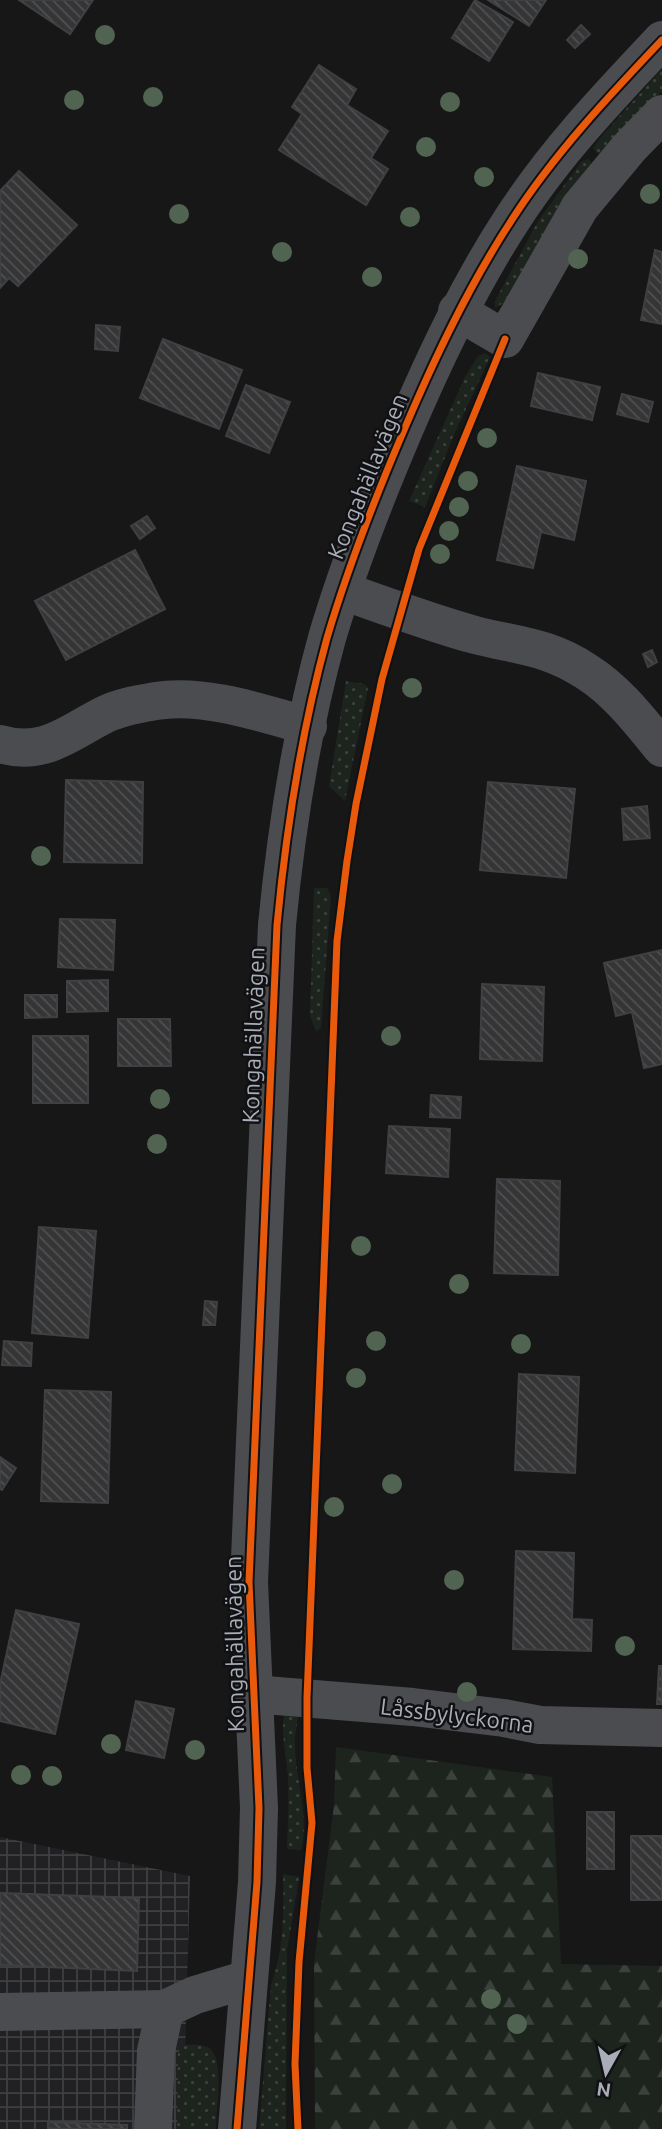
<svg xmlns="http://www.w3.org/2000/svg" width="662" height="2129" font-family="Ubuntu,sans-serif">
<defs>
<pattern id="industrial-grid" width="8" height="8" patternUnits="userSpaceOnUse" patternTransform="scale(1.75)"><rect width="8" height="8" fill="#212123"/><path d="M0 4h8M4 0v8" fill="none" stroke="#3e3f41"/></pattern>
<pattern id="grass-dots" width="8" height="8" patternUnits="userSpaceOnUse" patternTransform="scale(1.75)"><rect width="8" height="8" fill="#1d241e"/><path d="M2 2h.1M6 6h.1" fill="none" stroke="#3b413d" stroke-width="1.8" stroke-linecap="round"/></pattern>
<pattern id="forest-firs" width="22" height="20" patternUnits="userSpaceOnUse" patternTransform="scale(1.75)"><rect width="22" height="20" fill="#1d241e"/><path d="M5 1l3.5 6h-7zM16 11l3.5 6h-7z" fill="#3b413d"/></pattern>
<pattern id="building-back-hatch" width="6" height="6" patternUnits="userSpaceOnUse" patternTransform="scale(1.75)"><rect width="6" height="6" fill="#353536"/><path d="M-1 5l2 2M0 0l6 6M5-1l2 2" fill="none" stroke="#4f5051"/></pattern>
</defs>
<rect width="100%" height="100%" fill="#171717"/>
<!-- industrial -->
<path fill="url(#industrial-grid)" d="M0,1837l190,39 -7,253h-183z"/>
<!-- grass -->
<g fill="url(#grass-dots)">
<path d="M662,69v22l-43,48 -21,15 -5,-6 7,-10z"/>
<path d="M589,159l3,5 -85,137 -12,7v-7l43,-80 44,-60z"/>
<path d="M485,353l5,4 -37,80 -28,70 -16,-6 56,-124 13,-21z"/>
<path d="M346,681l18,3 4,4 -23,113 -16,-15z"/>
<path d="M314,888h13l4,8 -10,132 -5,3 -6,-15z"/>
<path d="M284,1714l14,3c-1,9 -4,19 -3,28 0,32 15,74 6,105l-14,-1c1,-24 2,-49 1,-73 -2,-22 -7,-41 -4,-62z"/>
<path d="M283,1874l16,3 -12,74 -1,178h-27l12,-144c13,-37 13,-72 12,-111z"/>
<path d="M181,2045c9,0 20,-2 28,3 16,10 7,63 7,81h-39l1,-75z"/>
</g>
<!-- forest -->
<path fill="url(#forest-firs)" d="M336,1747l216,30 9,187 101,2v163h-347l-1,-166 20,-158z"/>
<!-- building -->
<g fill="url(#building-back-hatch)" stroke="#3f4043" stroke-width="2">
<path d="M19,0h74l-23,34z"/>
<path d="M475,0l38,22 -24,39 -37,-23z"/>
<path d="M488,0h58l-17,26z"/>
<path d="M581,25l9,9 -15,14 -8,-8z"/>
<path d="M319,65l37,24 -9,16 41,26 -17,27 17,11 -22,36 -87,-55 23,-36 -10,-7z"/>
<path d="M19,171l58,54 -59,61 -9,-8 -9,10v-97z"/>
<path d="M655,250l7,2v72l-21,-4z"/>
<path d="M96,325l24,2 -2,24 -23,-2z"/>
<path d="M163,339l79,31 -23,59 -79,-31z"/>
<path d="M538,373l62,14 -8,33 -61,-14z"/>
<path d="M246,385l44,17 -21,51 -43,-17z"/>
<path d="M622,394l31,8 -5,20 -31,-8z"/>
<path d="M517,466l69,15 -12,59 -33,-8 -8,36 -36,-8z"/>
<path d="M147,516l8,12 -15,11 -9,-13z"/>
<path d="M135,550l30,59 -99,51 -31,-59z"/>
<path d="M652,650l5,12 -9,5 -5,-13z"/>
<path d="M66,780l77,2 -1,81 -78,-1z"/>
<path d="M488,782l87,7 -9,89 -86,-8z"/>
<path d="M647,806l3,32 -26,2 -2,-31z"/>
<path d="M60,919l55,1 -2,50 -55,-3z"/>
<path d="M662,950v114l-18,4 -12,-56 -16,4 -12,-53z"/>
<path d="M108,980v31l-41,1v-31z"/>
<path d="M482,984l62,3 -2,74 -62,-2z"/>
<path d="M25,995h32v22l-32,1z"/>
<path d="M118,1019h52l1,47h-53z"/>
<rect x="33" y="1036" width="55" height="67"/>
<path d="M431,1095l30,2 -1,21 -30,-1z"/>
<path d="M389,1126l61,3 -2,48 -62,-4z"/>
<path d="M497,1179l63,2 -2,94 -64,-2z"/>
<path d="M39,1227l57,4 -8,107 -56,-5z"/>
<path d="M205,1301l12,1 -2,23h-12z"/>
<path d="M4,1341l28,2 -1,23 -29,-1z"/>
<path d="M519,1374l60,3 -4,96 -60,-3z"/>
<path d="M45,1390l66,2 -3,111 -67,-2z"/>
<path d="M0,1457l16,11 -14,22 -2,-1z"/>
<path d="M516,1551l58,2 -2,66 20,1 -1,31 -78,-2z"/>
<path d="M16,1610l63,14 -24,110 -55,-13v-37z"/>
<path d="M659,1666h3v38h-5z"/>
<path d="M136,1701l38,8 -10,49 -38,-8z"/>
<rect x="587" y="1812" width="27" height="57"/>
<rect x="631" y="1836" width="31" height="64"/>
<path d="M0,1893l139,5 -2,73 -137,-6z"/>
<path d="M48,2122l79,3v4h-79z"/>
</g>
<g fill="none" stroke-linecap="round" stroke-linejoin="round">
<!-- minor -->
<g stroke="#4b4c50" stroke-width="38">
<path d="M457,311l48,28 75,-132 49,-59 33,-34"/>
<path d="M343,591c43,15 88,32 132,44 43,11 73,11 112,37 30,19 52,48 75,76"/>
<path d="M0,744c44,13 68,-11 104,-29 15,-8 35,-11 52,-14 47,-8 106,12 152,25"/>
<path d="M253,1694l160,13 91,11 36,7 122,3"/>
<path d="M0,2012l165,-3"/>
<path d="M153,2129l3,-78 9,-42 30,-14 53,-16"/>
<path d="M237,2129l20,-247 2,-74 -10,-226 28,-657c9,-94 25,-196 50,-287 21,-71 48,-140 77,-208 31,-73 65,-145 109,-212 42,-65 96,-122 149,-178"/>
</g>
<!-- cycleway casing -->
<g stroke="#111113" stroke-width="11">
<g id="cycleway">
<path d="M237,2129l20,-247 2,-74 -10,-226 28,-657c9,-94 25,-196 50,-287 21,-71 48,-140 77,-208 31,-73 65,-145 109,-212 42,-65 96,-122 149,-178"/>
<path d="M298,2129l-3,-65 4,-102 13,-139 -5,-55v-70l30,-757 10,-80 9,-57 26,-125 37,-130 86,-210"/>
</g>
</g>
<!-- cycleway -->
<use href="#cycleway" stroke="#e8590c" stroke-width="7"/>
</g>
<!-- trees -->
<g fill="#506451">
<circle cx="105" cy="35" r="10"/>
<circle cx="153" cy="97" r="10"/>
<circle cx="74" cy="100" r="10"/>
<circle cx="450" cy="102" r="10"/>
<circle cx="426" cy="147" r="10"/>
<circle cx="484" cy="177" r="10"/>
<circle cx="650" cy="194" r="10"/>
<circle cx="179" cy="214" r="10"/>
<circle cx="410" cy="217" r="10"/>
<circle cx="282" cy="252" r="10"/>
<circle cx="578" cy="259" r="10"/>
<circle cx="372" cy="277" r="10"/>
<circle cx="487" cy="438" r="10"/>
<circle cx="468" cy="481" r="10"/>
<circle cx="459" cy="507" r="10"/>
<circle cx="449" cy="531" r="10"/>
<circle cx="440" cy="554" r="10"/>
<circle cx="412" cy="688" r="10"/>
<circle cx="41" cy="856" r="10"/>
<circle cx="391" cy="1036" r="10"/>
<circle cx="160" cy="1099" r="10"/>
<circle cx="157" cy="1144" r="10"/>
<circle cx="361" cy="1246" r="10"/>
<circle cx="459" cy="1284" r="10"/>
<circle cx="376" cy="1341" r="10"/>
<circle cx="521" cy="1344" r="10"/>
<circle cx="356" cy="1378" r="10"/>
<circle cx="392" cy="1484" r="10"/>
<circle cx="334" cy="1507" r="10"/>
<circle cx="454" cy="1580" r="10"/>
<circle cx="625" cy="1646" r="10"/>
<circle cx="467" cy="1692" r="10"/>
<circle cx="111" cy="1744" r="10"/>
<circle cx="195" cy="1750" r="10"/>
<circle cx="21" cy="1775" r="10"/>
<circle cx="52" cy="1776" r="10"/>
<circle cx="491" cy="1999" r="10"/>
<circle cx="517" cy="2024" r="10"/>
</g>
<g text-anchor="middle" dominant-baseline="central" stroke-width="5" stroke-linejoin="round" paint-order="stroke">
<!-- street labels -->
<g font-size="23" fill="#a8adb8" stroke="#111113">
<text transform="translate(367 476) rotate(-68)">Kongahällavägen</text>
<text transform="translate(253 1035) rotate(-88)">Kongahällavägen</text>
<text transform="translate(234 1644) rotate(-91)">Kongahällavägen</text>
<text transform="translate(457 1715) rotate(7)">Låssbylyckorna</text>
</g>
</g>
<!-- north arrow -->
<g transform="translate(606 2073) rotate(188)" stroke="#111113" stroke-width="5" paint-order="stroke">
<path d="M0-5L12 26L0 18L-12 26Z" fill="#a8adb8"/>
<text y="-10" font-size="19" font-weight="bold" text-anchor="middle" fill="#a8adb8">N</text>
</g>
</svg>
